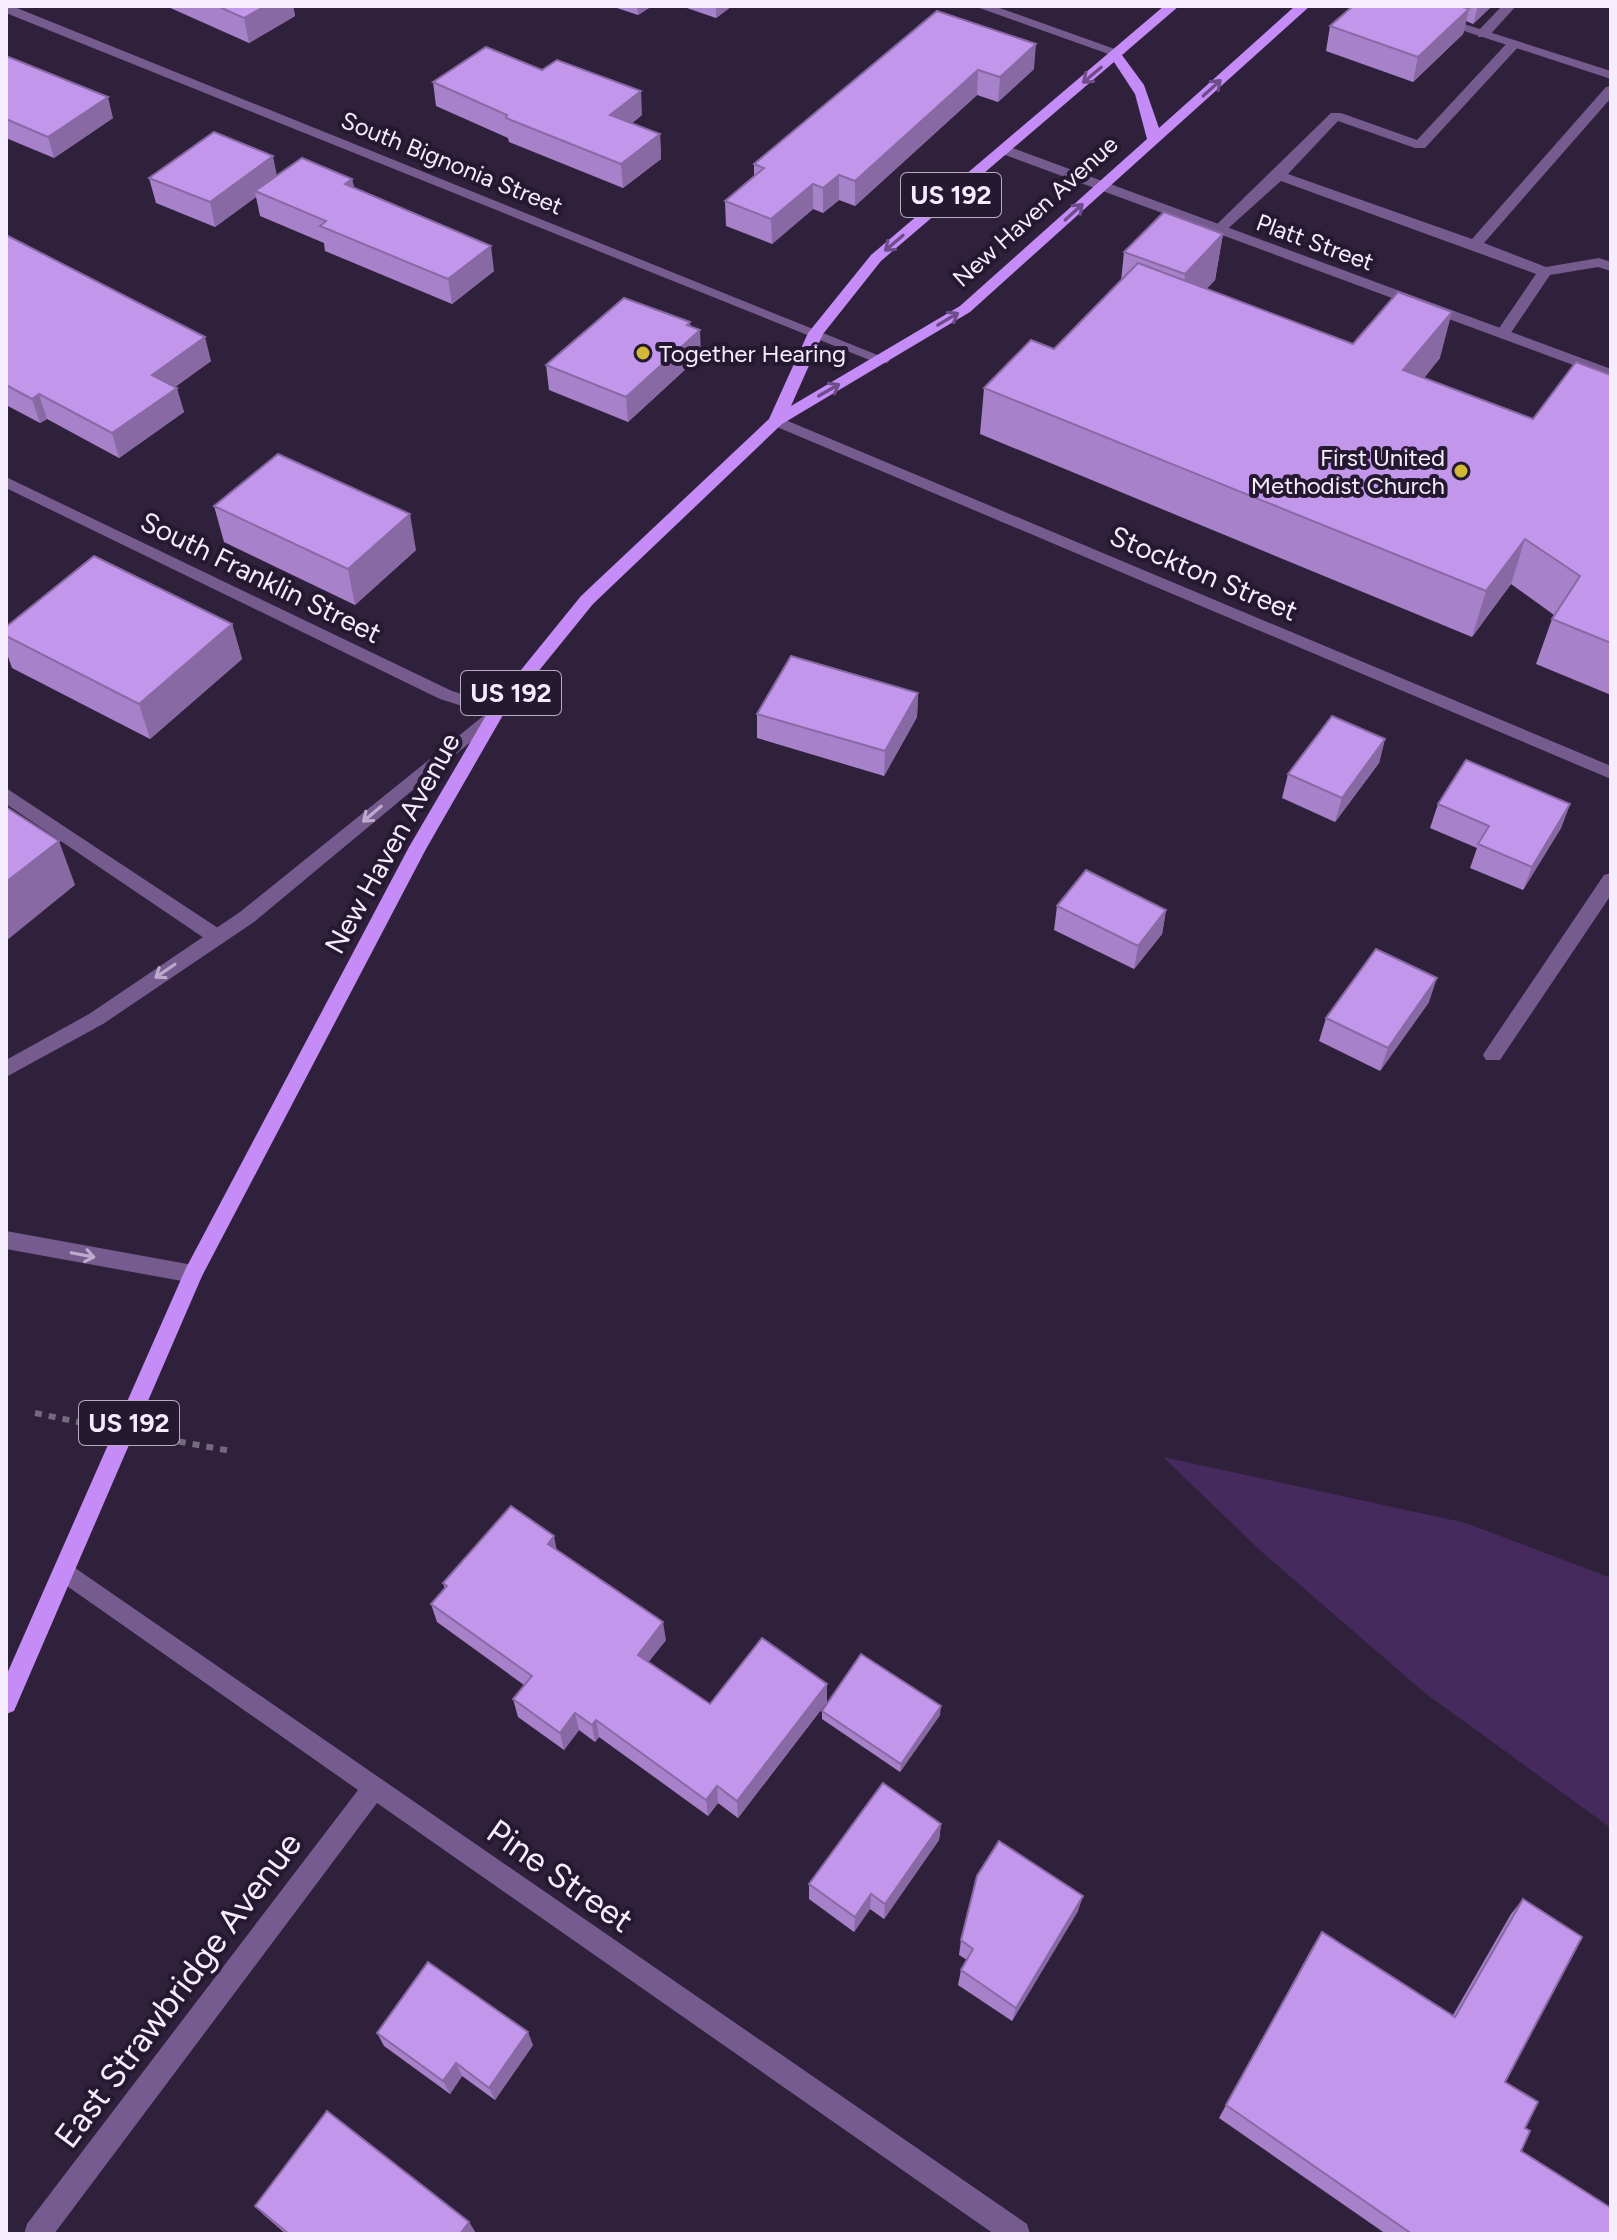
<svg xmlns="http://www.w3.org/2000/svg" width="1617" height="2240" font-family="Figtree,sans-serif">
<rect width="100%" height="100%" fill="#2f213b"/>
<!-- green -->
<path fill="#462a5d" d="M1163,1457l303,66 145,55v250l-186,-135 -163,-141z"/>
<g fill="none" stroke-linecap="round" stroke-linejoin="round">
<!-- path -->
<g stroke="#756980" stroke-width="6" stroke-dasharray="7 7" stroke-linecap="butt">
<path d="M35,1413l53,11"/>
<path d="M165,1439l66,12"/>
</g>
<!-- service -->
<g fill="#765b8f" fill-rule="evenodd">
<path d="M1502,6h14l-28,31h-10v-6z"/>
<path d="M1509,41l12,3 -96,104h-10l-77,-27 -50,53 184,65 134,-152 5,-1v12l-127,145 62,24 53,-9 12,4v9l-13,-4 -48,8 -42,62 -5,2 -8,-5 41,-60 -255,-93 -58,52 -12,-3 120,-117h10l76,27z"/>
<path d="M6,788l218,144 2,5 -2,5h-14l-204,-138z"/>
</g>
<!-- minor -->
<g fill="#765b8f" fill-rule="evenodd">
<path d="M6,6h6l878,354 -3,3h-10l-871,-350z"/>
<path d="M974,6h20l132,47 -12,3z"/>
<path d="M1388,6h20l203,65v8z"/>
<path d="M1000,147h10l601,222v10l-611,-226z"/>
<path d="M776,416l835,350v13l-841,-355v-6z"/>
<path d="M6,477l446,214 51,16 3,4 -9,6 -57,-18 -434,-211z"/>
<path d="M1611,873v22l-111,165h-14l-3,-5 3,-5 118,-175z"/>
<path d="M65,1561l962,663 3,10h-36l-617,-431 -323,431h-30l3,-10 331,-434 -301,-211 -3,-7 3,-7z"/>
</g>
<!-- tertiary -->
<g fill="#765b8f" fill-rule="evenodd">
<path d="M497,705l6,2 3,4 -3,4 -249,207 -151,102 -97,53v-17l83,-46 151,-102z"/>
<path d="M6,1231l187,34 7,3 3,6 -3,6 -7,3 -187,-34z"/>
</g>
<!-- primary -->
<path fill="#c58bf6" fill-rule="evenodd" d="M1164,6h15l-57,49 22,30 15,43 136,-122h15l-340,306 -188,112 -189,180 -90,111 -77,134 -224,427 -188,435 -8,3v-38l180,-408 223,-421 82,-140 90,-111 188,-177 39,-86 63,-78zM1114,62l21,32 12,45 -187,167 -169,100 32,-72 58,-73z"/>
</g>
<!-- wall -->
<g fill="#a781ca">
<path d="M166,6h127l2,10 -46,27z"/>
<path d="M611,6h41l-14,9z"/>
<path d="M681,6h51l-16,12z"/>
<path d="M1353,6h139l-19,18 -7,-3 -3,13 -50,48 -87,-31 4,-25z"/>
<path d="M937,11l97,58 -36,33 -21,-7 -122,111 -16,-6 -16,13 -10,-4 -41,35 -46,-18 -1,-25 29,-24v-13z"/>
<path d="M6,56l107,62 -59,40 -48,-20z"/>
<path d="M433,82l209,33 -10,8 28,11 1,25 -38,29 -114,-46 -1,-4 -72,-32z"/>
<path d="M277,175l75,4 2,8 140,84 -42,33 -127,-53 -1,-8 -64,-27 -4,-19 -41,30 -59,-24 -7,-25z"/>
<path d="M1223,234l-8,46 -9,9 147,55 87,14 -16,20 109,41 78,-44v320l-75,-31 16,-45 2,-4 -43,-31 -39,53 -492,-203 4,-46 70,-39 67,-68 3,-29z"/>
<path d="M6,235l205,126 -36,26 9,25 -65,46 -72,-39 -7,4 -34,-18z"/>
<path d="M701,355l-73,67 -79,-32 -3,-25z"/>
<path d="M214,506l202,44 -61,55 -131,-63z"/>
<path d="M232,624l10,35 -92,80 -138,-71 -6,-17v-24z"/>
<path d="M918,693l-1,24 -33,59 -127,-38v-24z"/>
<path d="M1385,739l-6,24 -44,59 -53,-24 6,-24z"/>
<path d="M1438,804h132l-9,24 -38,62 -53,-22 7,-20 -47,-20z"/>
<path d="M1057,906l109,4 -4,24 -28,35 -80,-39z"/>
<path d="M1429,1002l-49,69 -61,-30 7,-23z"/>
<path d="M557,1550l109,90 -18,22 62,42 117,-2 -89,116 -20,-15 -10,13 -109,-79 -4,5 -16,-12 -15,20 -46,-33 -5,-18 11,-14 -87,-63 -6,-18 14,-15 -2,-6z"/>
<path d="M822,1711l118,4 -40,57 -78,-53z"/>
<path d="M941,1824l-2,16 -55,79 -14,-10 -16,23 -45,-33v-15z"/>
<path d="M1523,1899l-18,183 20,46 -4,23 90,83h-225l-167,-116 94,-172 140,69 58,-101z"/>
<path d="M1078,1911l-66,110 -54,-36 3,-15 6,-10 -8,-5 2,-15z"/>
<path d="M377,2033l156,12 -38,55 -33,-24 -12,18 -66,-48z"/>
<path d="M255,2206l214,16 6,10 -2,2h-187l-21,-18z"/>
</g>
<!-- shaded-wall -->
<g fill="#8869a4">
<path d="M265,6h28l2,10 -46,27 -5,-25z"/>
<path d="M637,6h15l-14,9z"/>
<path d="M716,6h16l-16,12z"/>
<path d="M1478,6h14l-19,18z"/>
<path d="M1469,9l-6,25 -50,48 5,-25z"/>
<path d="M1036,44l-2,25 -36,33 2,-25z"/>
<path d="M978,70l-1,25 -122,111v-25z"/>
<path d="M641,91l1,24 -30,24 -2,-24z"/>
<path d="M108,97l5,21 -59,40 -6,-21z"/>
<path d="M660,134l1,25 -38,29 -2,-24z"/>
<path d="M273,156l5,25 -23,10 1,6 -41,30 -5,-25z"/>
<path d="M839,175v25l-16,13v-25z"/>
<path d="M352,179l5,25 -12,-20z"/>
<path d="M813,184v25l-41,35 -1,-25z"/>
<path d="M1223,234l-8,46 -37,40 7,-46z"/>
<path d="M491,246l3,25 -42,33 -4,-25z"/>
<path d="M1452,312l-12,46 -48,58 11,-46z"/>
<path d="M690,322l1,17 9,-9 1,25 -73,67 -2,-25z"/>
<path d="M205,337l6,24 -53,38 -6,-24z"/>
<path d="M177,388l7,24 -65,46 -7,-25z"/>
<path d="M39,394l8,25 -7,4 -8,-24z"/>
<path d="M410,514l6,36 -61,55 -7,-36z"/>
<path d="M1525,539l-14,45 -39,53 14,-46z"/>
<path d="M232,624l10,35 -92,80 -11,-35z"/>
<path d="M918,693l-1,24 -33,59 1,-25z"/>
<path d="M1385,739l-6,24 -44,59 7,-24z"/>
<path d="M1570,804l-9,24 -38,62 9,-23z"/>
<path d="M59,841l16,44 -69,56v-59z"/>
<path d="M1166,910l-4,24 -28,35 4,-23z"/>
<path d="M1437,978l-8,24 -49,69 8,-23z"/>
<path d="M554,1536l4,20 -10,-12z"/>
<path d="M663,1622l3,18 -26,33 -2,-18z"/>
<path d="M827,1684v18l-89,116 -1,-17z"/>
<path d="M941,1706l-1,9 -40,57 1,-8z"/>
<path d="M575,1713l4,17 -15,20 -4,-17z"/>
<path d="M596,1720l3,17 -4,5 -3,-17z"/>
<path d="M717,1786l1,17 -10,13 -2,-16z"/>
<path d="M941,1824l-2,16 -55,79 1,-15z"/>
<path d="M871,1894l-1,15 -16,23 1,-15z"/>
<path d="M1083,1896l-5,15 -66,110 4,-13z"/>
<path d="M528,2032l5,13 -38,55 -6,-12z"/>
<path d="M456,2063l6,13 -12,18 -7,-13z"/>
<path d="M469,2222l6,10 -2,2h-13z"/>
</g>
<!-- building -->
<g fill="#c296eb" stroke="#8869a4" stroke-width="2">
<path d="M217,6h48l-21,12z"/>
<path d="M1353,6h107l9,3 -51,48 -88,-31z"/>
<path d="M937,11l99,33 -36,33 -22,-7 -123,111 -16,-6 -16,13 -10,-4 -42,35 -46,-18 39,-33 -10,-4z"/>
<path d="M486,47l56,23 15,-10 84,31 -31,24 50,19 -39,30 -115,-46 1,-3 -74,-33z"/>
<path d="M6,56l102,41 -60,40 -42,-18z"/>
<path d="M214,132l59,24 -63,46 -61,-24z"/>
<path d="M302,158l50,21 -7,5 146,62 -43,33 -128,-53 6,-5 -71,-30z"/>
<path d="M1164,212l59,22 -38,40 -61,-22z"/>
<path d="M6,235l199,102 -53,38 25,13 -65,45 -73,-39 -7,5 -26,-14z"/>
<path d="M1138,263l215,81 45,-52 54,20 -49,58 130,49 43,-57 35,13v268l-59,-24 28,-43 -55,-37 -39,52 -502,-203 47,-48 23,9z"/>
<path d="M624,298l66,24 -3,3 13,5 -74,67 -80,-32z"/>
<path d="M278,454l132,60 -62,55 -134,-63z"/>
<path d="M94,556l138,68 -93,80 -133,-68v-9z"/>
<path d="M791,656l127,37 -33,58 -128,-37z"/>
<path d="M1332,716l53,23 -43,59 -54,-24z"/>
<path d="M1466,760l104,44 -38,63 -54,-23 11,-18 -51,-22z"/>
<path d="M6,807l53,34 -53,41z"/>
<path d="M1086,870l80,40 -28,36 -81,-40z"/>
<path d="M1376,949l61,29 -49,70 -62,-30z"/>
<path d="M511,1506l43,30 -6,8 115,78 -25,33 72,49 52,-66 65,46 -90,117 -20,-15 -11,14 -110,-80 -4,5 -17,-12 -15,20 -47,-34 19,-23 -101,-72 16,-18 -4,-3z"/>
<path d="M861,1654l80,52 -40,58 -79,-53z"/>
<path d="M883,1783l58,41 -56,80 -14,-10 -16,23 -46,-33z"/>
<path d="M999,1841l84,55 -67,112 -55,-38 12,-21 -12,-9 16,-64z"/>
<path d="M1523,1899l59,38 -77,145 33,20 -13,26 5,3 -9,20 90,57v26h-199l-186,-129 96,-173 133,85z"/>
<path d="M428,1962l100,70 -39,56 -33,-25 -13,18 -66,-48z"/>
<path d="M327,2111l142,111 -9,12h-171l-34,-28z"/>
</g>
<!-- one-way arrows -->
<defs><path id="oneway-shaft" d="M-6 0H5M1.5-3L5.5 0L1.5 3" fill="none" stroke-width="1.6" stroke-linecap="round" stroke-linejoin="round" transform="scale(2)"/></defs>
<g stroke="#6d4c8a">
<use href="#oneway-shaft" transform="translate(1092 75) rotate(140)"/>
<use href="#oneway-shaft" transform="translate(1212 88) rotate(-42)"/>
<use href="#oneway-shaft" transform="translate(1074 212) rotate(-42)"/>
<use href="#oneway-shaft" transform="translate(894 243) rotate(140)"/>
<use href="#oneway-shaft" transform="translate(948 319) rotate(-31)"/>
<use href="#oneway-shaft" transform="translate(829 390) rotate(-30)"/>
</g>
<g stroke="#bcabcc">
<use href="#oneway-shaft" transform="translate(372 814) rotate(140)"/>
<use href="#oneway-shaft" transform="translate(165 971) rotate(146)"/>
<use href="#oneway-shaft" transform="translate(83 1255) rotate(11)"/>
</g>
<!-- markers -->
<g fill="#d0b736" stroke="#251831" stroke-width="3">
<circle cx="643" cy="353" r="8"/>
<circle cx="1461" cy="471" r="8"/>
</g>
<g text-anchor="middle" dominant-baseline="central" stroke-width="8" stroke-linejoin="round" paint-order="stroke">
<!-- far-street labels -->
<g font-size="24" fill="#f5ecfd" stroke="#251831">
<text transform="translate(452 163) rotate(22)">South Bignonia Street</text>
<text transform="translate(1035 211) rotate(-42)">New Haven Avenue</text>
<text transform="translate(1315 242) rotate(20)">Platt Street</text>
</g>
<!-- far-poi labels -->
<g font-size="24" fill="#f5ecfd" stroke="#251831" text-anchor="start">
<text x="659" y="353">Together Hearing</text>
<text x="1445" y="457" text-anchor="end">First United<tspan x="1445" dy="28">Methodist Church</tspan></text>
</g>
<!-- shield labels -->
<g fill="#251831" stroke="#b7acc0" stroke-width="2">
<rect x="901" y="173" width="100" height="44" rx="6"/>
<rect x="461" y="671" width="100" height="44" rx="6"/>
<rect x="79" y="1401" width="100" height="44" rx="6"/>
</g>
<g font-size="26" font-weight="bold" fill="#f5ecfd">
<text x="951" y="195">US 192</text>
<text x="511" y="693">US 192</text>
<text x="129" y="1423">US 192</text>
</g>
<!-- street labels -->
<g font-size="28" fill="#f5ecfd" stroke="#251831">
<text transform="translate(1204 573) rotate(23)">Stockton Street</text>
<text transform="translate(261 577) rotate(26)">South Franklin Street</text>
<text transform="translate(392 843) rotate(-61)">New Haven Avenue</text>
</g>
<!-- near-street labels -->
<g font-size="34" fill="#f5ecfd" stroke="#251831">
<text transform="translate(560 1876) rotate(35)">Pine Street</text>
<text transform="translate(178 1990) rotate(-53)">East Strawbridge Avenue</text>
</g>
</g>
<!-- border -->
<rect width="1617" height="2240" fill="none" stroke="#f5ecfd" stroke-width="16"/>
</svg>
